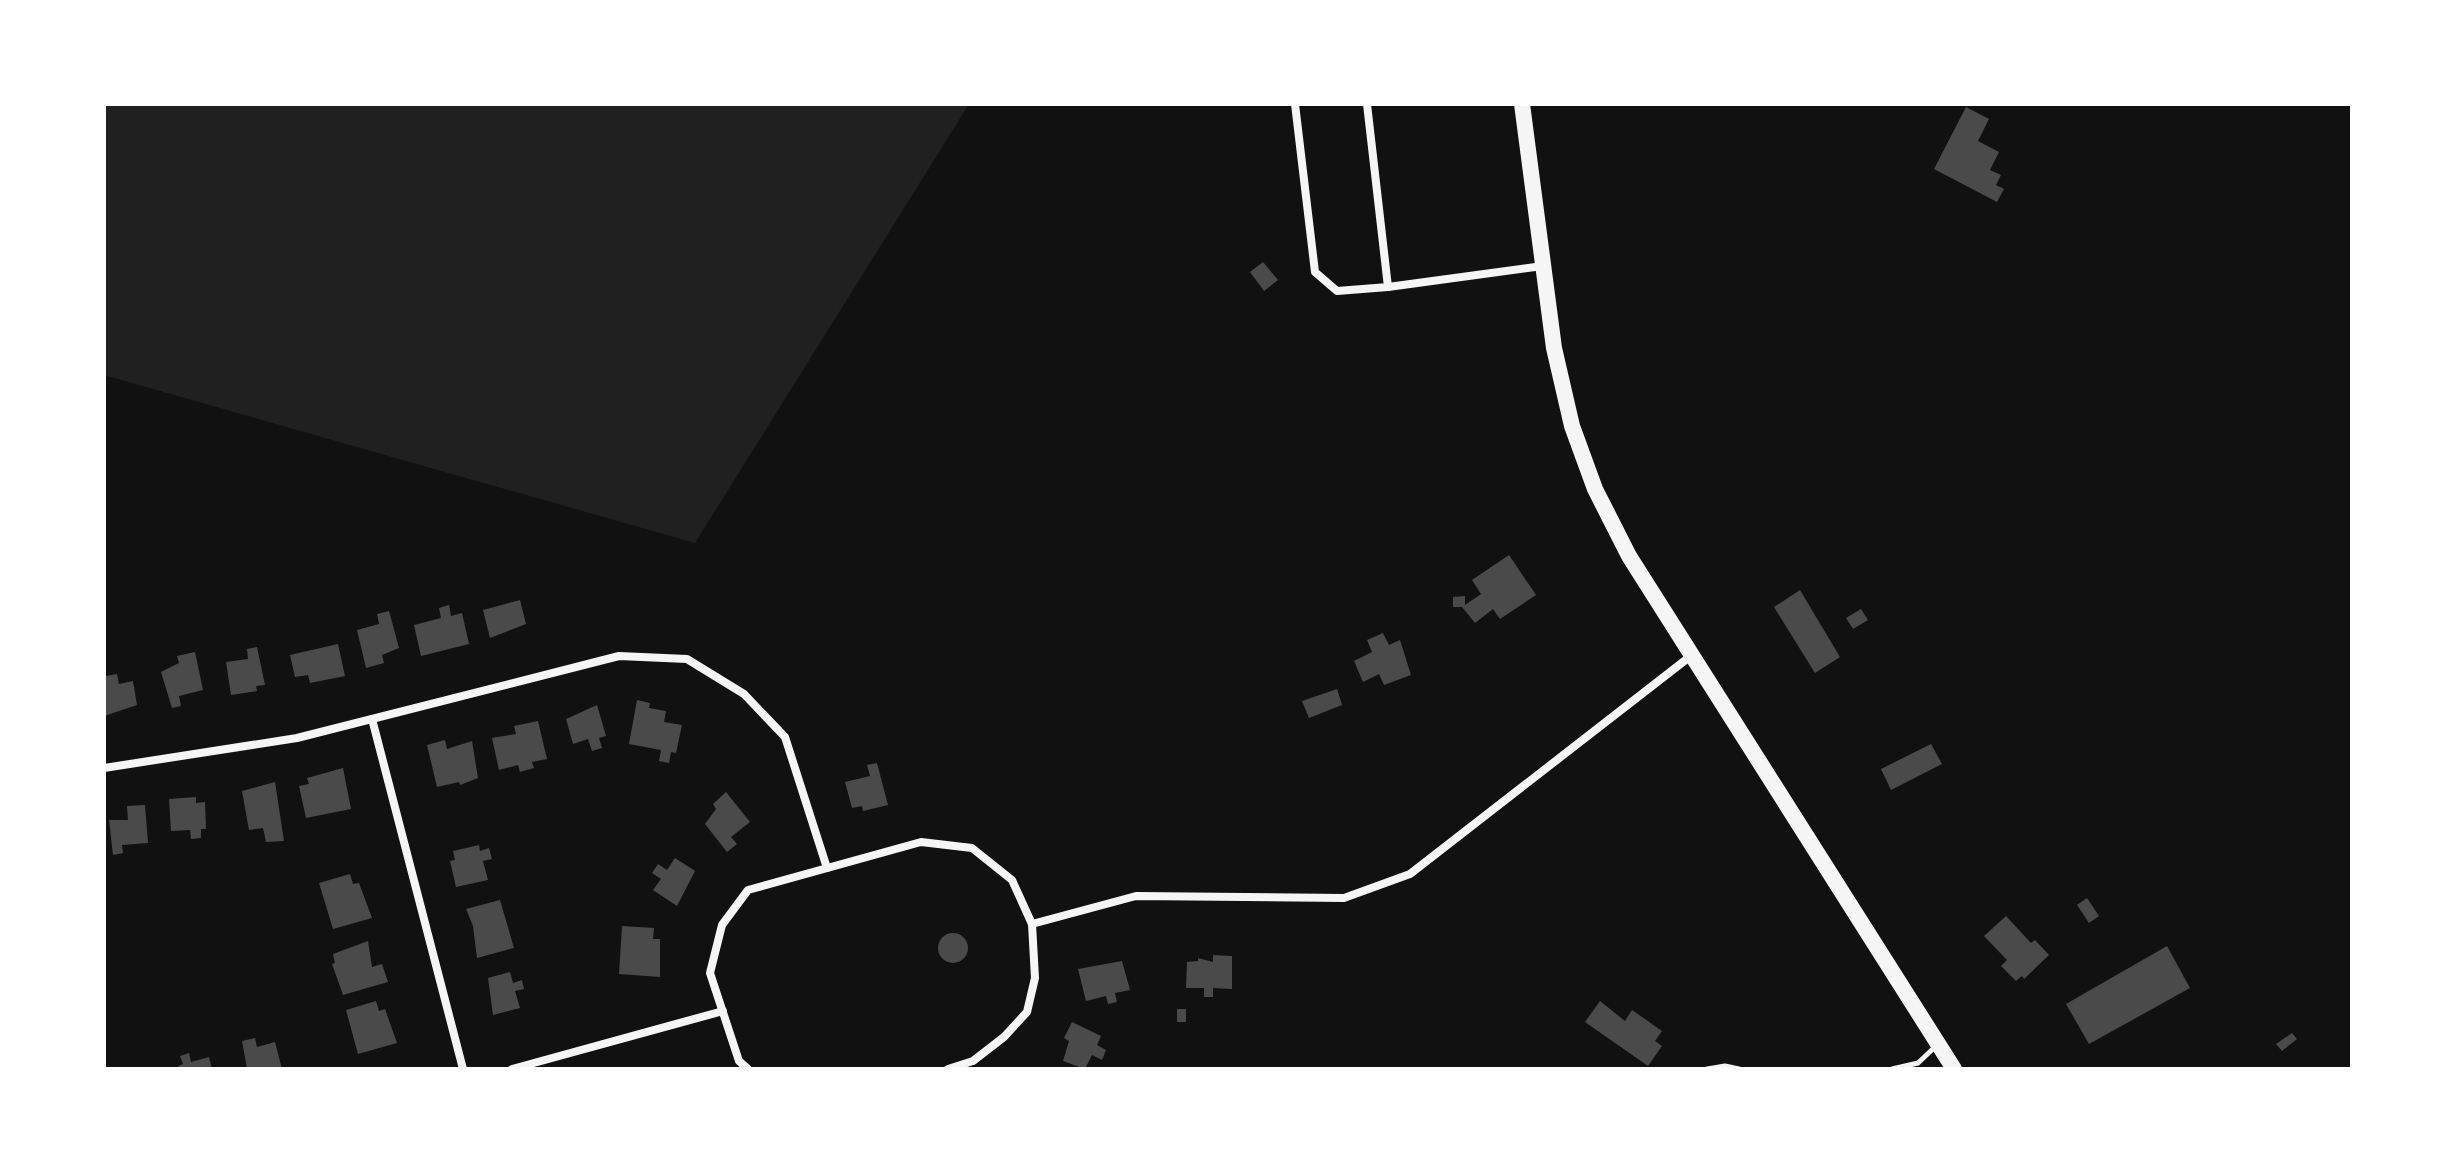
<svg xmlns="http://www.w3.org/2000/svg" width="2456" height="1173" font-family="'Nunito Sans',sans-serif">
<rect width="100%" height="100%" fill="#111"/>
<!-- green -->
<path fill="#202020" d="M104,104h865l-274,439 -591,-168z"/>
<!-- building -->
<g fill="#4a4a4a">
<path d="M1966,107l23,12 -11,22 21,11 -9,18 11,5 -5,10 8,4 -7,13 -63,-33z"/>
<path d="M1263,262l15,18 -14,11 -14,-19z"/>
<path d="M1509,555l27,40 -36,24 -7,-10 -18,14 -13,-16h-9v-10l12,-1v9l16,-11 -9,-14z"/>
<path d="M1800,590l40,67 -25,16 -41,-66z"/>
<path d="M520,600l6,24 -36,14 -7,-28z"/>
<path d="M449,605l2,11 11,-3 7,31 -48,12 -7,-31 27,-7 -2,-10z"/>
<path d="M1861,609l7,11 -15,9 -7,-11z"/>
<path d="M389,611l10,37 -17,7 2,8 -18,5 -9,-38 22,-6 -2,-10z"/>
<path d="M1383,633l6,12 11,-5 11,35 -27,10 -5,-11 -16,8 -9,-21 18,-9 -5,-12z"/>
<path d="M338,644l7,32 -35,7 -2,-8 -13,2 -5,-22z"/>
<path d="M257,647l8,38 -9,1 1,5 -26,4 -5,-33 22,-3 -1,-10z"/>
<path d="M195,652l8,38 -24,6 2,10 -9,2 -11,-36 18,-9 -2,-7z"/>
<path d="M117,674l2,10 14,-3 4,24 -33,11 2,-40z"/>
<path d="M1337,689l5,16 -33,13 -7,-17z"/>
<path d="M637,700l13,3 -1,5 17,3 -2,11 18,3 -6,28 -5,-1 -2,11 -10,-2 2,-11 -32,-6z"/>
<path d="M597,705l9,31 -7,2 3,10 -10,3 -4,-12 -15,5 -7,-25z"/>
<path d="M538,721l9,38 -15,3 2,6 -14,4 -2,-7 -19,5 -7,-32 24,-4 -2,-8z"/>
<path d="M445,740l2,9 25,-8 6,37 -18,7 -1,-3 -22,5 -10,-42z"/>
<path d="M1931,744l11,20 -51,26 -10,-21z"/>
<path d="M877,763l11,42 -25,6 -1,-5 -10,2 -7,-26 25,-6 -3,-11z"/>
<path d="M343,768l8,41 -45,9 -7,-32 10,-2 -2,-6z"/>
<path d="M275,782l9,59 -18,1 -3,-14 -14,2 -7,-39z"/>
<path d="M726,792l24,30 -19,15 6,7 -10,8 -22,-28 11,-15 -3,-5z"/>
<path d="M196,797v6l9,-1 1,27h-5v9l-10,1 -1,-9 -19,1 -2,-32z"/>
<path d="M145,805l3,38 -26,2 1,8 -10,2 -4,-35h19l-1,-14z"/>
<path d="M479,845l1,6 9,-3 3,11 -9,2 5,19 -32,7 -6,-26 5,-1 -2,-9z"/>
<path d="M675,858l20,13 -18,35 -24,-16 8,-11 -9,-6 6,-9 9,6z"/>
<path d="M350,874l3,10 6,-1 13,35 -39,11 -14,-46z"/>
<path d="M2087,898l12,18 -10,7 -12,-18z"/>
<path d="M500,900l14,48 -37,10 -4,-32 -7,-17z"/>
<path d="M2006,916l25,27 4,-3 14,15 -25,24 -2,-3 -6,5 -15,-15 6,-6 -23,-24z"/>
<path d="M622,926l32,2 -1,11h7v38l-41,-3z"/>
<circle cx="953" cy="948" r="15"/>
<path d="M368,941l4,26 10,-3 6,18 -45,13 -11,-31 3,-1 -2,-9z"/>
<path d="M2167,946l23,42 -101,56 -23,-40z"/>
<path d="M1213,955l19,1v33l-19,-1v9h-9v-9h-18l1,-26 11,-1v-3l15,4z"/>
<path d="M1122,961l8,29 -15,3 2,9 -9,2 -2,-8 -20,5 -8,-32z"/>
<path d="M510,972l3,11 9,-3 2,9 -9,2 5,17 -27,7 -5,-37z"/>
<path d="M376,1001l3,10 6,-2 12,34 -39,11 -12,-44z"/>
<path d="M1600,1001l25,20 7,-11 30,21 -7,10 7,5 -14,20 -63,-44z"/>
<rect x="1177" y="1009" width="9" height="13"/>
<path d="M1072,1022l29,14 -4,9 9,5 -4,10 -10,-5 -7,14 -22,-8 6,-20 -5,-3z"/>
<path d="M2292,1033l5,6 -15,12 -6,-7z"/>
<path d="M255,1038l2,9 18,-5 7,27h-35l-5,-28z"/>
<path d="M189,1053l2,9 18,-5 3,12h-33l-1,-3 5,-2 -3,-8z"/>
</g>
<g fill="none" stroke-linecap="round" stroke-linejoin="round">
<!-- service -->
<g stroke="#f5f5f5" stroke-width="5">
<path d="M1707,1069l18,-3 14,3"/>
<path d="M1892,1069l26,-6 18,-17"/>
</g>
<!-- minor -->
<g stroke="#f5f5f5" stroke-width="8">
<path d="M1295,104l20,168 22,19 51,-4 -21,-183"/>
<path d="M1388,287l155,-21"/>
<path d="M372,719l91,350"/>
<path d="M104,768l193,-30 322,-82 68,3 57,35 41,43 42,131"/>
<path d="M1032,924l104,-28 208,2 66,-24 282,-219"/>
<path d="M512,1069l211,-58"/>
<path d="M748,1069l-9,-8 -29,-88 12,-48 26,-35 173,-48 51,6 40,32 20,44 3,54 -8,34 -23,25 -31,24 -25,8"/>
</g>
<!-- secondary -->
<path stroke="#f5f5f5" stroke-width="16" d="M1522,104l32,244 18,78 23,63 34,67 325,513"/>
</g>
<!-- border -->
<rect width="2456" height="1173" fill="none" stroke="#ffffff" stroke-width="212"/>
</svg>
